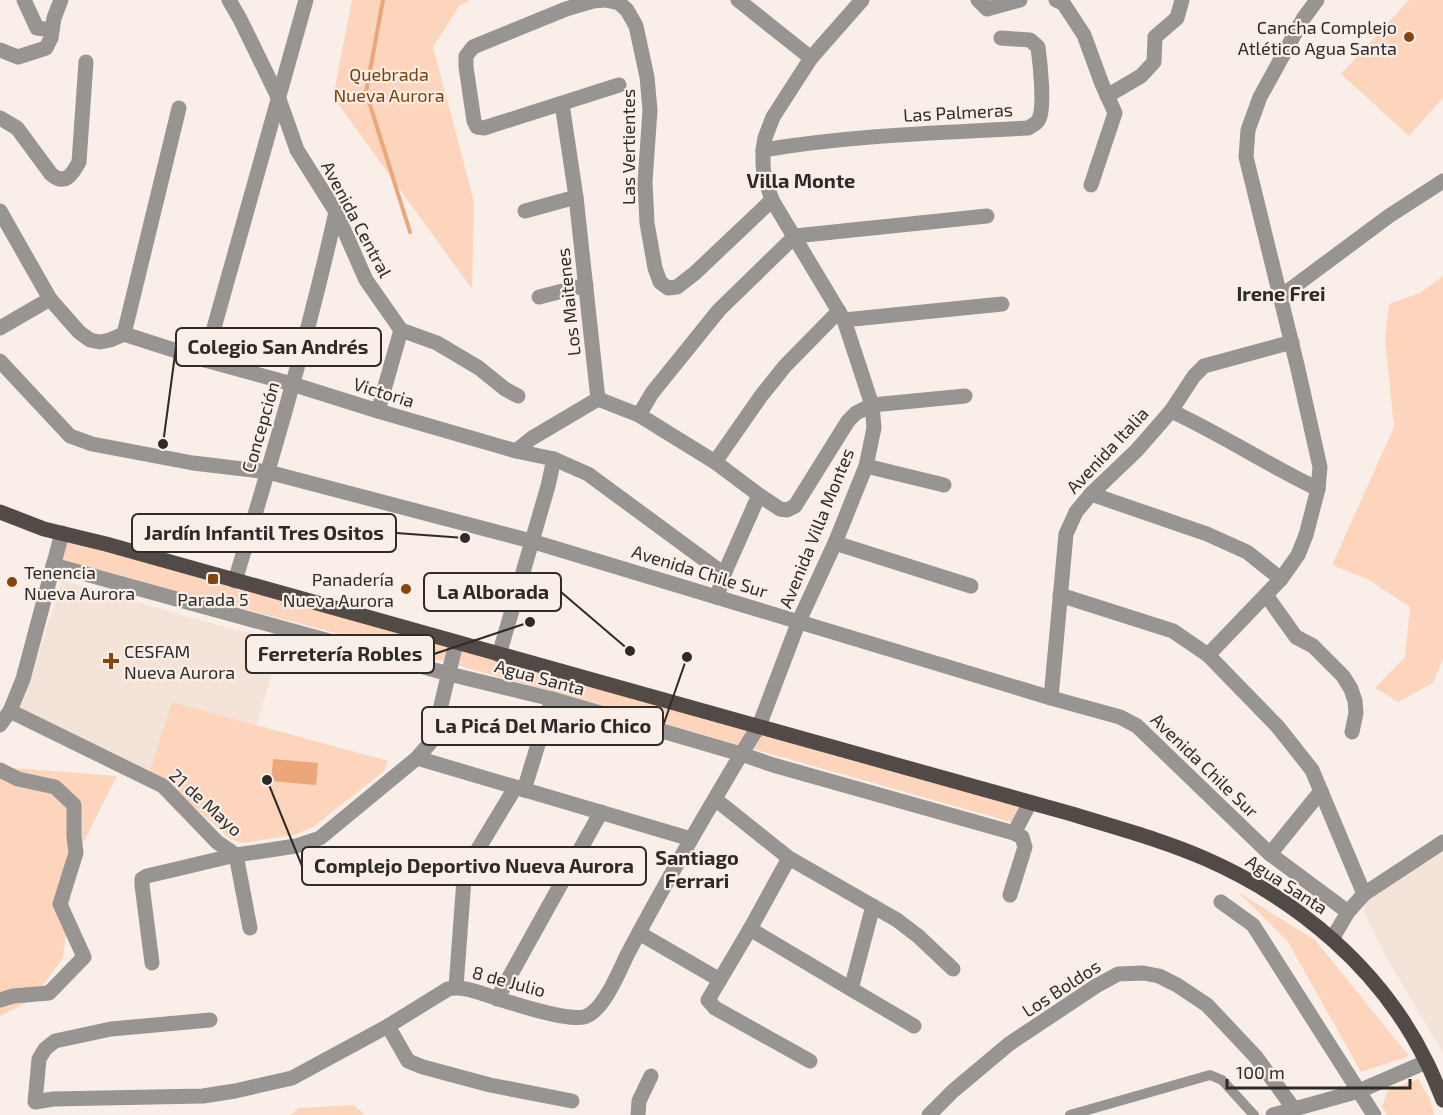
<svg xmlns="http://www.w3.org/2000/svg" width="1443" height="1115" font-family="'Exo 2',sans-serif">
<rect width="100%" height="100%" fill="#f9efe8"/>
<!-- built -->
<g fill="#f4e3d8">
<path d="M62,580l137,40 82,21 -24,84 -85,-23 -23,70 -128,-64z"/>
<path d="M1443,852v201l-58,-98 -21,-42 1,-11z"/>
</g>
<!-- green -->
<g fill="#fcd5bc">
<path d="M352,0h118l-11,6 -26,41 41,155 -2,87 -139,-192z"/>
<path d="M1409,0h34v98l-34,38 -68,-62z"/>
<path d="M1443,276v383l-10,24 -35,19 -23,-14 30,-31 5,-50 -41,-27 -37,-15 62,-138 -9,-88 4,-35 31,-11z"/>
<path d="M65,538l970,265 -17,21 -561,-159 -398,-105z"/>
<path d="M172,702l216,59 -4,10 -71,56 -19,8 -51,8 -13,-4 -57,-51 -24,-16z"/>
<path d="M0,767l117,9 -42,83 -12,99 -31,42 -32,16z"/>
<path d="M1238,892l77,48 94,116 -48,16 -73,-130z"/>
<path d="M1418,1079l12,20 4,16h-47l-5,-8 5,-16z"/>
<path d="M354,1105l11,10h-75l9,-7z"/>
</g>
<!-- water -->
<path fill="#eba679" d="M273,759l45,4 -2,22 -45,-4z"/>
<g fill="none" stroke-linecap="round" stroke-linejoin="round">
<!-- stream -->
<path stroke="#eba679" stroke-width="4" d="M383,0l-17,92 44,140"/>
<!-- pedestrian -->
<path stroke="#989492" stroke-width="10" d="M1070,1115l140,-40 12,5 32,35"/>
<!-- minor -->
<g stroke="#989492" stroke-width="15">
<path d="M24,0l13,28 15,2"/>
<path d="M605,0l-12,1 -27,8 -93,38 -7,9v11l8,54 3,6 7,1 135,-43"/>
<path d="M606,0l13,3 8,7 9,16 11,51 3,33 -5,72 2,41 8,45 5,14 8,6 9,-1 18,-14 77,-73"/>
<path d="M738,0l73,58"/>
<path d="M978,0l9,9 33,-9"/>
<path d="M1056,0l7,3 21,32 18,49 13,29 -24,72"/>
<path d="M0,50l18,7 28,-9 5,-10 3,-20 7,-18"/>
<path d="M1107,96l34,-20 13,-14 1,-25 22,-19 5,-18"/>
<path d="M562,104l14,93 22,202"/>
<path d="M0,118l17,10 34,46c14,12 21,1 28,-12l7,-100"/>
<path d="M763,150c88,-15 177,-17 265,-22 5,-3 9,-4 11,-9 6,-12 1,-57 -1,-72l-8,-7 -29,-2"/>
<path d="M0,211l50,88 29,33 11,8 10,2 10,-2 14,-6 81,26 87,24 86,27 138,40 38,8 34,15 136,100"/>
<path d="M525,211l51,-14"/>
<path d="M336,212l30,68 35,50 36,13 42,25 26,21 13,7"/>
<path d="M539,297l47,-12"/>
<path d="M1280,297l109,-81 54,-35"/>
<path d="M844,320l158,-16"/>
<path d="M0,328l50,-29"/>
<path d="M124,334l55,-226"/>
<path d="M205,360l101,-360"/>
<path d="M0,361l70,75 22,8 101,19 75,9 263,69 520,157 69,19 17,9 133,128 78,58"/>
<path d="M598,399l41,16 76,47 44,33 21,14 7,1 8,-4 53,-85 8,-8 16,-8 93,-9"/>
<path d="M378,411l23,-81"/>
<path d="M1171,411c50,23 97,54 147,78"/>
<path d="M639,415l13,-22 67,-83 76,-74 192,-20"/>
<path d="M516,451l16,-13 66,-39"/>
<path d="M715,462l46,-66 24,-30 54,-55"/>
<path d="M866,466l78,19"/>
<path d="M1091,494l116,40 40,18 34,27"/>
<path d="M835,543l136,43"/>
<path d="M53,565l396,109 103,25 189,55 32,11 241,68 8,4 3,10 -15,48"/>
<path d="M1060,595l113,36 35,24 70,72 34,43 52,124"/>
<path d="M1266,595l30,42 17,9 30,30 8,13 4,12 1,12 -4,19"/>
<path d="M717,597l7,-23 35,-79"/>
<path d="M499,655l49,-169 6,-27"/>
<path d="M1208,655l73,-76 17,-24 8,-20 12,-46 2,-22 -23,-102 -51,-208 2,-27 12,-33 43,-78 14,-19"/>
<path d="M1051,698l15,-164 10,-22 15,-18 46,-44 34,-39 23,-35 10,-10 88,-24"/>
<path d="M10,711l153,75 54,56 19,13 60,-9 24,-8 97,-80 13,-15 7,-21 19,-79"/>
<path d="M417,758l274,81"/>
<path d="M0,770l18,9 37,8 19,18v32l2,16 -16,51 24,53 -35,36 -36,3 -13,4"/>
<path d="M524,790l28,-91"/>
<path d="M715,799l74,59 108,62 21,16 35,33"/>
<path d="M1014,833l16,-30"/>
<path d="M1270,854l51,-63"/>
<path d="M789,858l-39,71 -42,71 7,8 95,53"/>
<path d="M1221,902l32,23 121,190"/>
<path d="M750,929l101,60 63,37"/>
<path d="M639,933l81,47"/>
<path d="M1332,939l16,-27 16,-18 79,-52"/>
<path d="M152,963l-10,-78v-6l5,-3 89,-21 14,73"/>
<path d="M456,987l8,-108 5,-15 46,-76"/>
<path d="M851,989l22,-83"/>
<path d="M497,999l104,-187"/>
<path d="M210,1020l-99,9 -56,12 -10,8 -6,10 -4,43 18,-3 150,-3 32,-5 57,-13 96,-52 60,-37c14,-3 26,2 39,6 20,7 79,26 97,22 19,-5 35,-45 43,-62 28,-53 57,-104 87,-155 15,-25 29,-50 45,-74"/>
<path d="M388,1026l20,35 15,6 67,18 82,16"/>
<path d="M638,1115l1,-14 12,-25"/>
<path d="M929,1115l24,-24 56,-47 87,-58 22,-12 25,-1 16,3 18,9 30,20 49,52 38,52"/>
</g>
<!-- tertiary -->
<g stroke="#989492" stroke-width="15">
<path d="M229,0l11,19 39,80 18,51 39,62c-28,125 -64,247 -101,369"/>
<path d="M0,725l10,-14 13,-32 39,-146"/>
<path d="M759,726l40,-105 36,-78 31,-77 8,-38 -2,-23 -28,-85 -72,-120 -8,-24 -1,-12v-14l2,-12 8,-21 38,-59 51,-58"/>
<path d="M1273,1115l86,-24 67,-29"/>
</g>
<!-- primary -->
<path stroke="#514a46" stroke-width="15" d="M0,512l44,17 62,15 966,270c45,14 91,26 134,45 93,41 176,111 221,204 6,12 11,25 16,37"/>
</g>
<!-- markers -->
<g fill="#86450f" stroke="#f9efe8" stroke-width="2">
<circle cx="1409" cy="37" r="6"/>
<rect x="207" y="573" width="12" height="12" rx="3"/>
<circle cx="12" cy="582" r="6"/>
<circle cx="406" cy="589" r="6"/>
<path d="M108 652h6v6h6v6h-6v6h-6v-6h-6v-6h6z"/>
</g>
<g text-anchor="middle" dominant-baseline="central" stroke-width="4.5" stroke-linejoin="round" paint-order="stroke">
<!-- poi labels -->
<g font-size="18" fill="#2e2a28" stroke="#f9efe8" text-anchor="end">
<text x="1397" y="27">Cancha Complejo<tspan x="1397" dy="21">Atlético Agua Santa</tspan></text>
<text x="24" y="572" text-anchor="start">Tenencia<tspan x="24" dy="21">Nueva Aurora</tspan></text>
<text x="394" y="579">Panadería<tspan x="394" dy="21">Nueva Aurora</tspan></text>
<text x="213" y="599" text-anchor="middle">Parada 5</text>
<text x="124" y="651" text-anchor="start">CESFAM<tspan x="124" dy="21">Nueva Aurora</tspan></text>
</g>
<!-- park labels -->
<g font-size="18" fill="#7d3f07" stroke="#f9efe8">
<text x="389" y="74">Quebrada<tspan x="389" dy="21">Nueva Aurora</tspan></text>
</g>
<!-- street labels -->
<g font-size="18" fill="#2e2a28" stroke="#f9efe8">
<text transform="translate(958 112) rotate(-3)">Las Palmeras</text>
<text transform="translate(628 147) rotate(-90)">Las Vertientes</text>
<text transform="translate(357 219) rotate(62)">Avenida Central</text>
<text transform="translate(568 302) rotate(-96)">Los Maitenes</text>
<text transform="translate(384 392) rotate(17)">Victoria</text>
<text transform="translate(260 427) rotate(-74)">Concepción</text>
<text transform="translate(1107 450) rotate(-47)">Avenida Italia</text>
<text transform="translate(816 528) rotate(-68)">Avenida Villa Montes</text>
<text transform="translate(700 571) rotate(17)">Avenida Chile Sur</text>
<text transform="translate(540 677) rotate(15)">Agua Santa</text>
<text transform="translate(1205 765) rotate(44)">Avenida Chile Sur</text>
<text transform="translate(206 802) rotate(42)">21 de Mayo</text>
<text transform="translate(1287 884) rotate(33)">Agua Santa</text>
<text transform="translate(509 981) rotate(15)">8 de Julio</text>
<text transform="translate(1061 988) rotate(-33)">Los Boldos</text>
</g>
<!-- neighbourhood labels -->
<g font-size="20" font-weight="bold" fill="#2e2a28" stroke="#f9efe8">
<text x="801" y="180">Villa Monte</text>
<text x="1281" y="293">Irene Frei</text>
<text x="697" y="857">Santiago<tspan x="697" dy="23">Ferrari</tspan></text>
</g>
</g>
<!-- callouts -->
<path fill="none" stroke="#2e2a28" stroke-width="2" d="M163 444L176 347M465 538L396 533M630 651L561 592M530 622L434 654M687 657L663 726M267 780L302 866"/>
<g fill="#2e2a28" stroke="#f9efe8" stroke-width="2">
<circle cx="163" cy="444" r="6"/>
<circle cx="465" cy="538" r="6"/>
<circle cx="630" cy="651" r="6"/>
<circle cx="530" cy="622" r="6"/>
<circle cx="687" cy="657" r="6"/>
<circle cx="267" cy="780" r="6"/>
</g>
<g fill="#f9efe8" stroke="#2e2a28" stroke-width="2">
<rect x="176" y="328" width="205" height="38" rx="6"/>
<rect x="132" y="514" width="264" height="38" rx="6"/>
<rect x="424" y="573" width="137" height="38" rx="6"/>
<rect x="246" y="635" width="188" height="38" rx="6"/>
<rect x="422" y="707" width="241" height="38" rx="6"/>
<rect x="302" y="847" width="344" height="38" rx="6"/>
</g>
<g font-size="20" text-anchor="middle" font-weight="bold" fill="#2e2a28">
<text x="278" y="354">Colegio San Andrés</text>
<text x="264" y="540">Jardín Infantil Tres Ositos</text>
<text x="493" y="599">La Alborada</text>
<text x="340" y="661">Ferretería Robles</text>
<text x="543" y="733">La Picá Del Mario Chico</text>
<text x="474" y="873">Complejo Deportivo Nueva Aurora</text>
</g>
<!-- scale -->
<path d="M1227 1079v9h183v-9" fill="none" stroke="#2e2a28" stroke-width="3"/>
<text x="1236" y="1079" font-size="18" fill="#2e2a28" stroke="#f9efe8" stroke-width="4.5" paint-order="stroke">100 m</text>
</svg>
